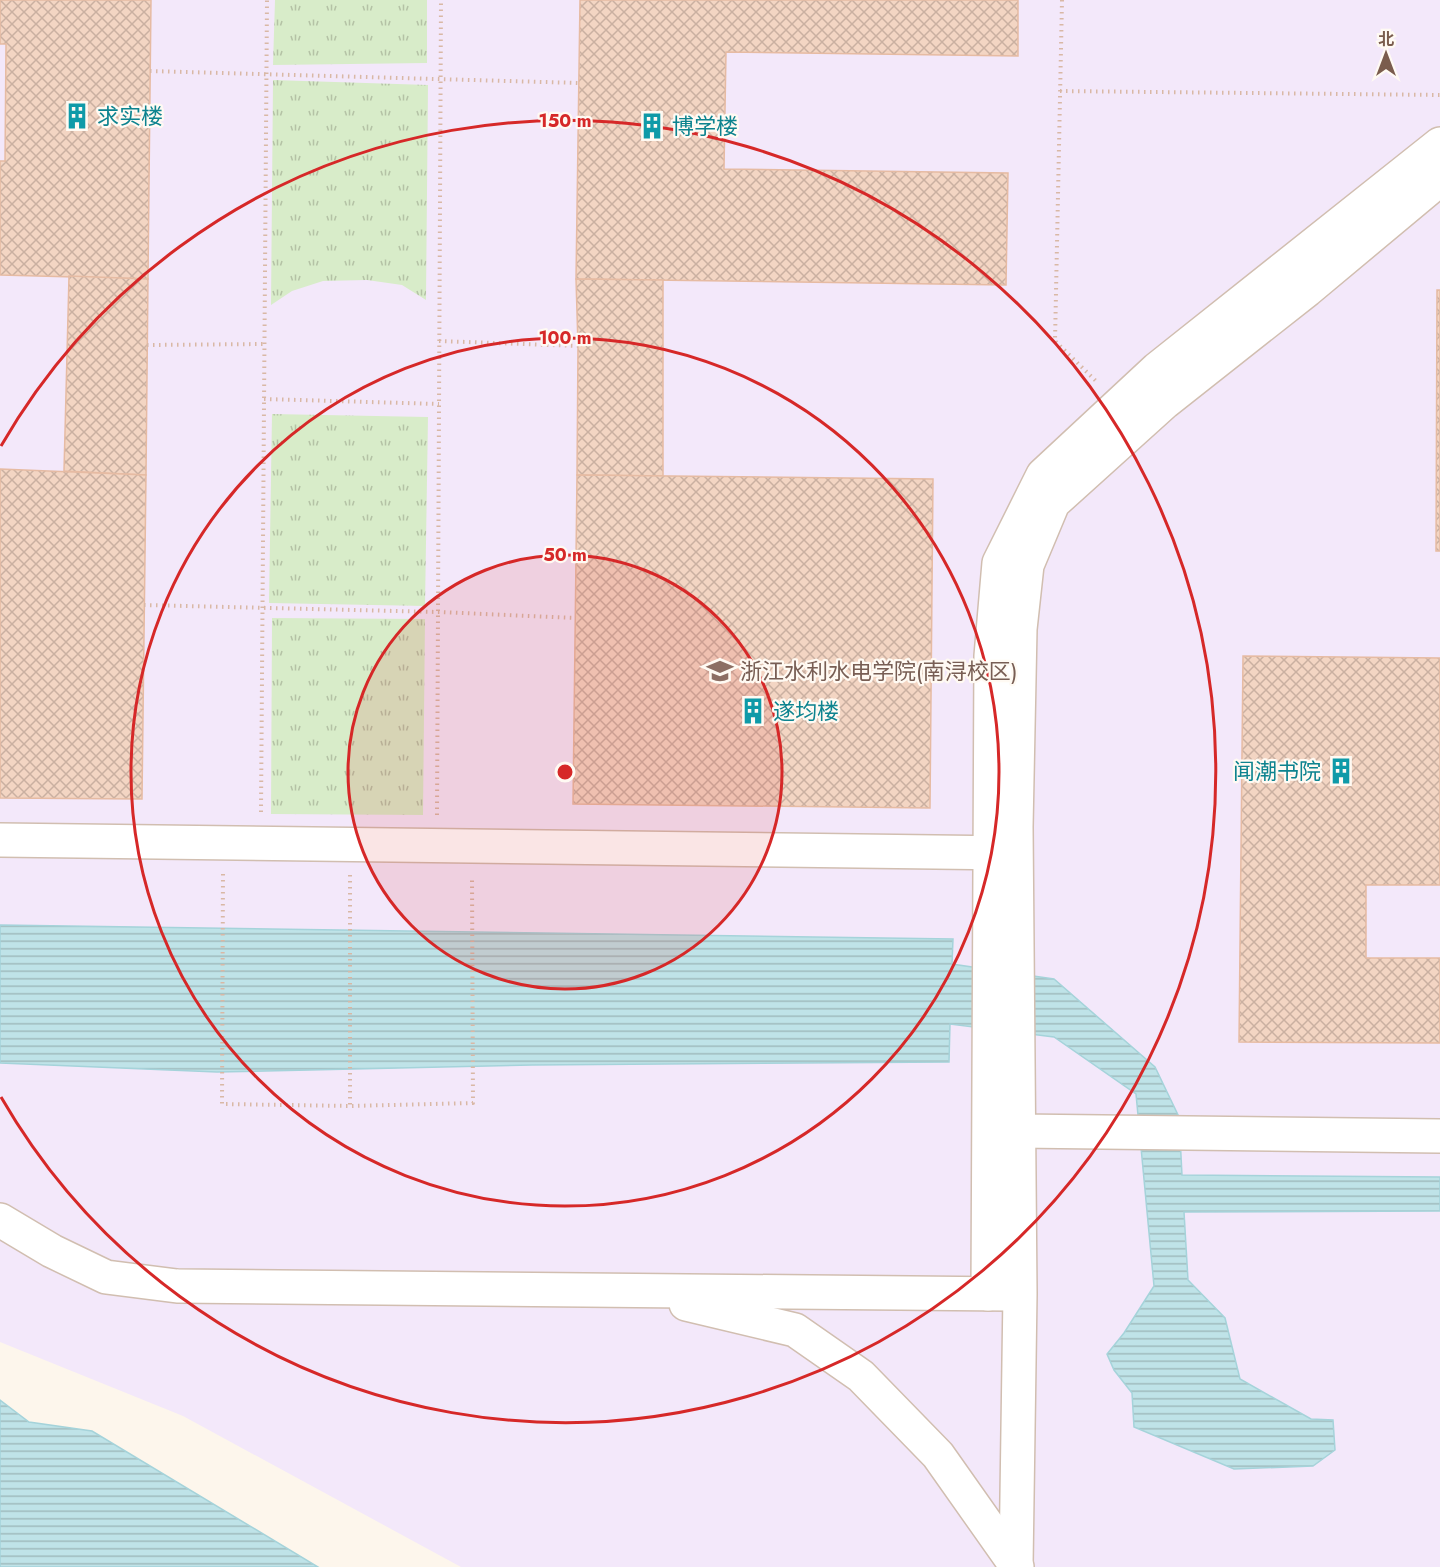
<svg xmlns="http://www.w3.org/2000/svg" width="1440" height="1567" font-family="Jost,'Noto Sans SC',sans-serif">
<defs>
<pattern id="grass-tufts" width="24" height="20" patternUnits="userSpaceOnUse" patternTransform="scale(1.5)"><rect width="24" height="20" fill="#d8ecc9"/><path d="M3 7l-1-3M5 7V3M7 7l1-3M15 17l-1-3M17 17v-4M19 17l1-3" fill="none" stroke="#b4c2a5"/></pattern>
<pattern id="water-rules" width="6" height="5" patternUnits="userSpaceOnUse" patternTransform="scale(1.5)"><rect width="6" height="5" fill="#bfe3e8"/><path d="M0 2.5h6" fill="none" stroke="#a0bbbe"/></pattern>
<pattern id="building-cross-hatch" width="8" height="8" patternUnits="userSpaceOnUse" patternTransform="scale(1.5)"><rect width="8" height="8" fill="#f3d5c3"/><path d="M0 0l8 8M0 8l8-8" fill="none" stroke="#cab0a1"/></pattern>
</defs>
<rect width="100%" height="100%" fill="#fdf6ec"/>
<!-- education -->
<path fill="#f3e8fa" d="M0,0h1440v1567h-979l-278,-151 -183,-74z"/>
<!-- grass -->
<g fill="url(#grass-tufts)">
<path d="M275,0h152v63l-154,2z"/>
<path d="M273,80l155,5 -2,215 -24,-15 -35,-5 -44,1 -31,10 -21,14z"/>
<path d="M272,414l156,3 -3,189 -156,-3z"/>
<path d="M272,618l153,1 -2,196 -152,-1z"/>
</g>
<!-- water -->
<g fill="url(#water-rules)" stroke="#a5d3da" stroke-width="1.5">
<path d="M0,925l953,14 -1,25 102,15 101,88 24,50 3,58 258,2v34l-256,1 4,68 37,38 15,61 71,40 22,1 2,30 -22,16 -79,3 -100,-42 -2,-34 -18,-23 -7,-16 17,-21 30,-47 -18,-192 -82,-57 -104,-13 -1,38 -417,3 -315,7 -217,-9z"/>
<path d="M0,1400l29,22 63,9 226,136h-318z"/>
</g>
<!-- building -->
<g fill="url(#building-cross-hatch)" stroke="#e6bba3" stroke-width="1.5">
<path d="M0,0h151l-3,279 -148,-4v-114h5l1,-117h-6z"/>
<path d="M580,0h438v56l-292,-4 -2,117 284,4 -2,112 -430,-6z"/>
<path d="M69,276l79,3 -2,196 -82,-4z"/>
<path d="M576,279l87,1v196l-86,-1 1,-129z"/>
<path d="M1437,290h3v261h-4z"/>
<path d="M0,469l146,6 -4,324 -142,-1z"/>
<path d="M577,475l356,4 -3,329 -357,-4z"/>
<path d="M1243,656l197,2v227h-74v73h74v85l-201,-1z"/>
</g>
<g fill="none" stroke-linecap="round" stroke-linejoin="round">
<!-- minor casing -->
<g stroke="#d1beb0" stroke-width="36">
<g id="minor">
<path d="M0,840l1012,13"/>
<path d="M998,1129l20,2 422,5"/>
<path d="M0,1220l52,31 54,26 71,9 832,8"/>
<path d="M988,1294l3,-638 8,-93 44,-88 114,-106 283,-225"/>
<path d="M686,1304l109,26 66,46 77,79 79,112"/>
<path d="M1016,1565l4,-271 -4,-467 4,-198 7,-64 26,-62 112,-101 142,-112 133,-111"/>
</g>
</g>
<!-- path -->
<g stroke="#d9b8a5" stroke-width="4" stroke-dasharray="1.5 4.5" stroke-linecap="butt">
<path d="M1062,0l-7,341 43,42"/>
<path d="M150,71l429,12"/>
<path d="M1060,91l380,4"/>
<path d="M439,341l139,5"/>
<path d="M147,345l117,-1"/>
<path d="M264,399l175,5"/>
<path d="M144,605l294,7 138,6"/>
<path d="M261,812l6,-812"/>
<path d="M437,815l4,-815"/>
<path d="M223,874l-1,230 128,2 123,-3 -1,-226"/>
<path d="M350,875v231"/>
</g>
<!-- minor -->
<use href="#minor" stroke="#fff" stroke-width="33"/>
</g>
<!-- distance rings -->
<circle cx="565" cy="772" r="217" fill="#d62828" fill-opacity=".12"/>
<g fill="none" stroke="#d62828" stroke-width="3">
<circle cx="565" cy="772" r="217"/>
<circle cx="565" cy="772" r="434"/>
<path d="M1 446A651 651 0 1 1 1 1097"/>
</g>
<!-- icons -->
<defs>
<g id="building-bare" transform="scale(2.07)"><path d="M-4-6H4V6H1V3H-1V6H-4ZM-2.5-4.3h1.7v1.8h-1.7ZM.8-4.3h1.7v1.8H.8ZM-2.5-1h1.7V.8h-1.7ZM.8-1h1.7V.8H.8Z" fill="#0f9aa8" stroke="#fffaf3" stroke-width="2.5" paint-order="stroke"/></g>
<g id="university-bare" transform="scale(2.07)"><path d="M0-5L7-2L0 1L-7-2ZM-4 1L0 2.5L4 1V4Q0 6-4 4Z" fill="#8d6e63" stroke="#fffaf3" stroke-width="2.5" paint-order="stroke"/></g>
</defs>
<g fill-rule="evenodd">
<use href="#building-bare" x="77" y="116"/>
<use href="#building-bare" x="652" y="126"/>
<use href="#university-bare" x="720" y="671"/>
<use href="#building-bare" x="753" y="711"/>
<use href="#building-bare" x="1341" y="771"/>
</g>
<g text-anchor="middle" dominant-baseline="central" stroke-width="4.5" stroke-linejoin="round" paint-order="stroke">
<!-- culture labels -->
<g font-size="22" fill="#0d838f" stroke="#fffaf3" text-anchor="start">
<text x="97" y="116">求实楼</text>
<text x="672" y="126">博学楼</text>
<text x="773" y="711">遂均楼</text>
<text x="1321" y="771" text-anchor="end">闻潮书院</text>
</g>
<!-- education labels -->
<g font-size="22" fill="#785e54" stroke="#fffaf3" text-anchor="start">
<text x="740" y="671">浙江水利水电学院(南浔校区)</text>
</g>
</g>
<circle cx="565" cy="772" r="9" fill="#d62828" stroke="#fffaf3" stroke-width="3"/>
<g font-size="18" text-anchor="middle" font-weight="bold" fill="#d62828" stroke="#fffaf3" stroke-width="4.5" stroke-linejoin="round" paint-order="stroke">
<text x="565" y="127">150 m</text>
<text x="565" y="344">100 m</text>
<text x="565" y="561">50 m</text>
</g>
<!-- north arrow -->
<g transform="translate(1386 54)" stroke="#fffaf3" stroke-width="4.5" paint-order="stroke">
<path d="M0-4.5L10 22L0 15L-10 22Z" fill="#7a5c4d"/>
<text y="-9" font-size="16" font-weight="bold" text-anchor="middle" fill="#7a5c4d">北</text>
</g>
</svg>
